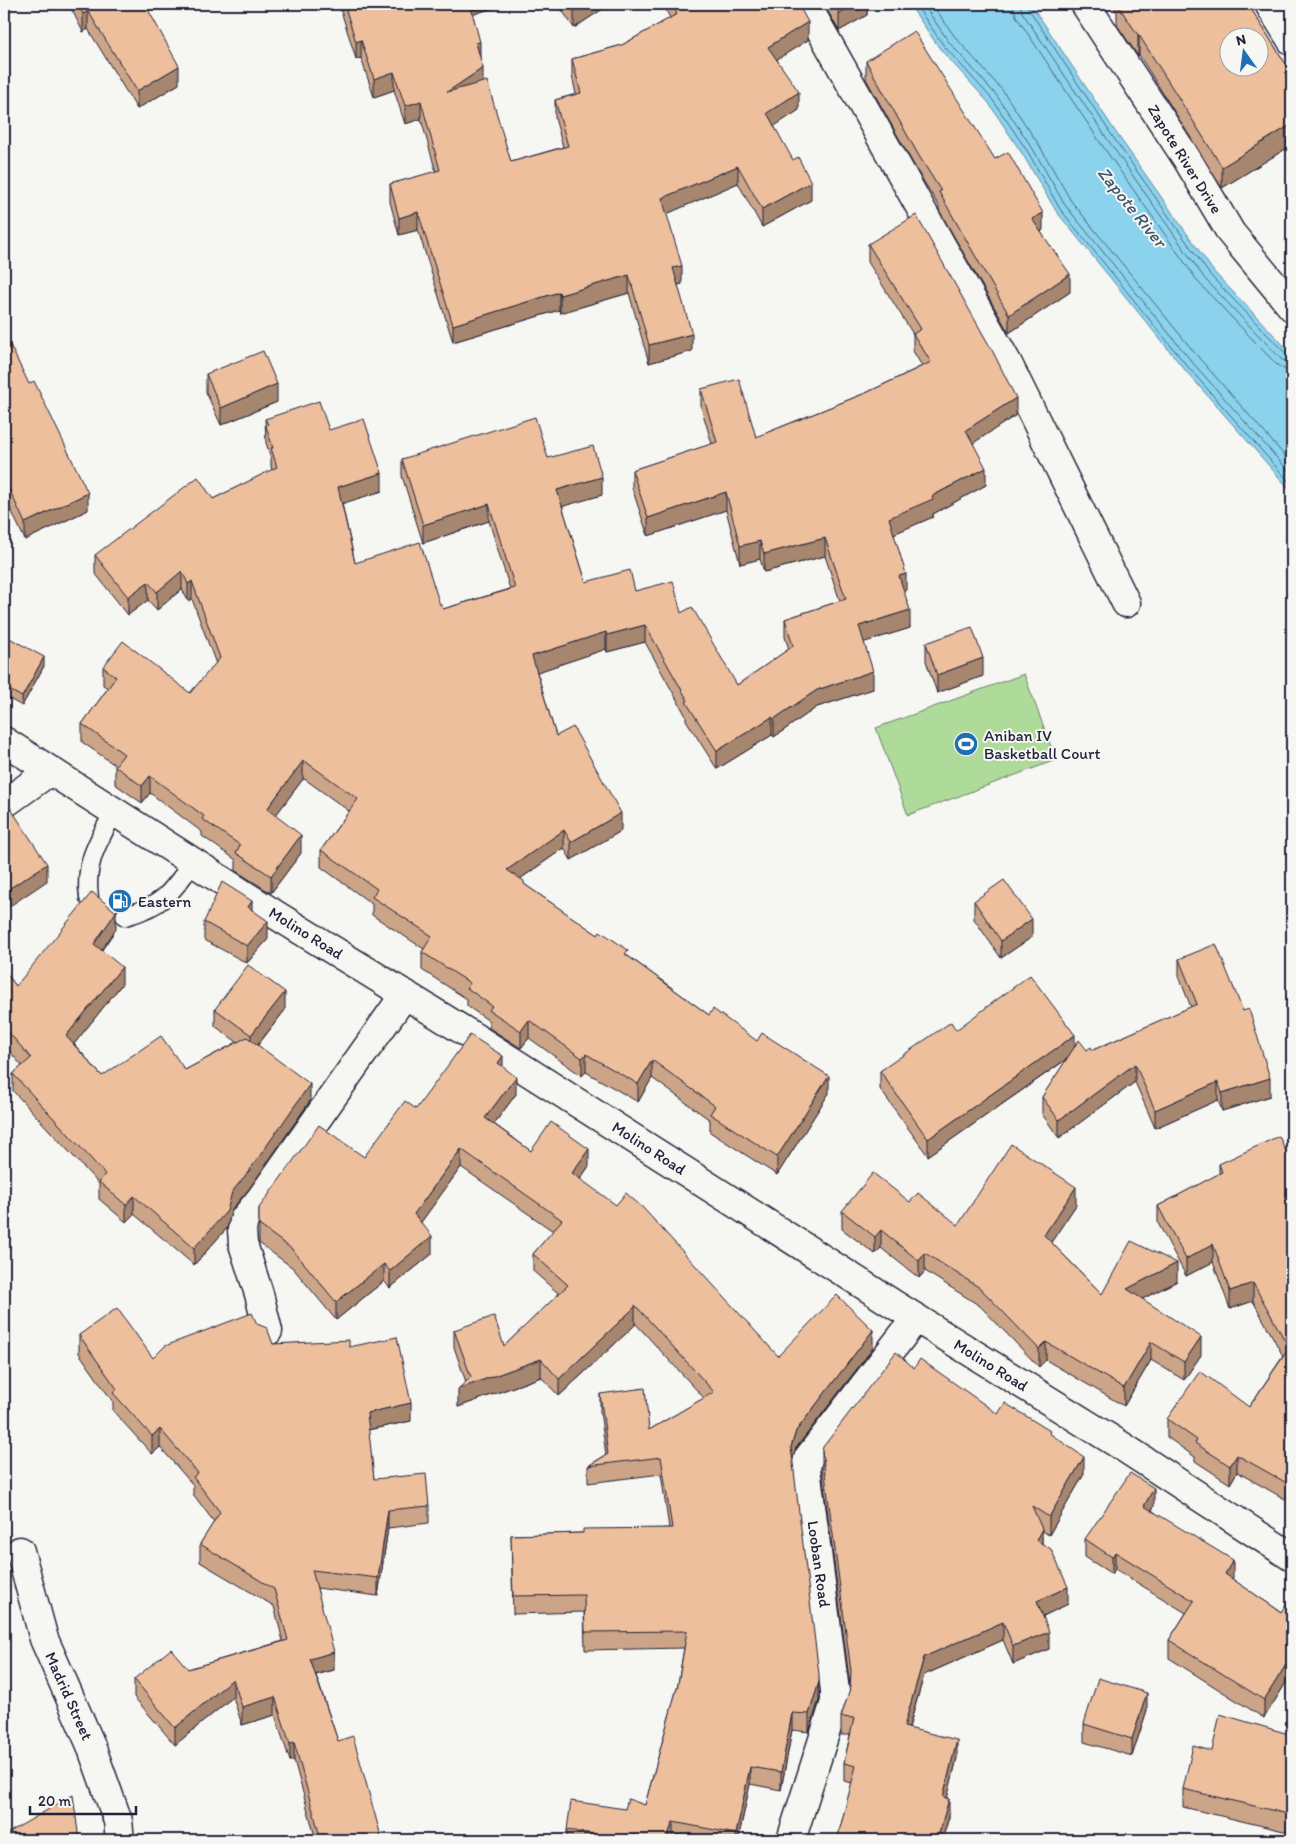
<svg xmlns="http://www.w3.org/2000/svg" width="1296" height="1844" font-family="Itim,sans-serif">
<rect width="100%" height="100%" fill="#f6f6f2"/>
<filter id="ink" filterUnits="userSpaceOnUse"><feTurbulence type="fractalNoise" baseFrequency=".02" numOctaves="2"/><feDisplacementMap in="SourceGraphic" scale="10" xChannelSelector="R" yChannelSelector="G"/><feConvolveMatrix kernelMatrix="1 2 1 2 8 2 1 2 1" color-interpolation-filters="sRGB"/></filter>
<g filter="url(#ink)">
<!-- green -->
<path fill="#aedb99" stroke="#687e6a" d="M1024,674l32,86 -148,55 -32,-87z"/>
<!-- water -->
<path fill="#8bd2ec" stroke="#618ca5" d="M909,4h122l88,133 95,135 78,82v138l-107,-122 -129,-159 -33,-56 -35,-53 -48,-53z"/>
<g fill="none" stroke-linecap="round" stroke-linejoin="round">
<!-- shore -->
<g stroke="#4c6882" stroke-width="1">
<path d="M915,4l29,42 48,53 36,53 32,57 128,158 104,118"/>
<path d="M923,4l26,38 48,54 36,53 32,56 128,158 99,112"/>
<path d="M932,4l23,33 48,54 36,54 32,56 128,157 93,106"/>
<path d="M1013,4l3,12 88,132 95,135 78,82 7,4 8,2"/>
<path d="M1020,4l2,8 88,131 95,136 77,81 10,3"/>
<path d="M1027,4l1,4 87,132 95,135 77,80 5,2"/>
</g>
<!-- service casing -->
<g stroke="#22223b" stroke-width="21">
<g id="service">
<path d="M89,898c-5,-35 9,-56 25,-86"/>
<path d="M125,916c38,-10 46,-23 68,-54"/>
</g>
</g>
<!-- minor casing -->
<g stroke="#22223b" stroke-width="31">
<g id="minor">
<path d="M806,4l201,358 119,241"/>
<path d="M1269,4l23,37"/>
<path d="M4,804l46,-33"/>
<path d="M268,1331l-9,-37 -16,-50 -1,-14 2,-11 17,-21 144,-204"/>
<path d="M20,1551l24,88 46,104 28,78 2,19"/>
<path d="M791,1840l44,-138v-11l-29,-223 2,-10 108,-140"/>
</g>
</g>
<!-- secondary casing -->
<g stroke="#22223b" stroke-width="31">
<g id="secondary">
<path d="M1085,4l102,155 44,74 61,74"/>
<path d="M4,741l272,174 198,122 421,268 222,138 175,114"/>
</g>
</g>
<!-- service -->
<use href="#service" stroke="#f6f6f2" stroke-width="18"/>
<!-- minor -->
<use href="#minor" stroke="#f6f6f2" stroke-width="28"/>
<!-- secondary -->
<use href="#secondary" stroke="#f6f6f2" stroke-width="28"/>
</g>
<!-- wall -->
<g fill="#cca487" stroke="#22223b">
<path d="M69,4h76l34,80 -42,25 -49,-80 -5,3z"/>
<path d="M337,4h169l-33,10 10,68 28,80 52,-15 -8,-29v-18l21,-6 -4,-18v-17l50,-14 48,-27 -7,-14h135l10,36 -31,19 22,51 -25,16 37,74 -49,27 -24,-44 -72,31 16,70 -4,1 14,66 -43,12 -20,-70 -69,20 -1,-3 -106,32 -35,-112 -19,5 -9,-33v-18l46,-12 -15,-53 -16,5 -11,-34 -20,7 -13,-39 -5,1 -15,-48z"/>
<path d="M558,4h52l-36,24z"/>
<path d="M824,4h43v11l-28,16z"/>
<path d="M1112,4h136l44,70v71l-70,43 -83,-133 -1,1 -21,-31v-13z"/>
<path d="M866,61l129,98 48,71 -2,2 29,60 -61,41 -70,-123v-4l-20,-32 -53,-95z"/>
<path d="M868,244l148,171 -43,28 13,42 -53,29v3l-40,17 13,57 -2,1 6,36 -46,14 9,47 -56,18 -43,30 -2,-2 -55,34 -31,-49v-4l-41,-74 -38,10 -1,-3 -69,23 19,64 65,95 -50,29 -7,-12 -44,31 4,5 104,72 81,59 120,78 -52,82 -67,-43v-12l-58,-42 -14,24 -52,-30 -4,4 -53,-38 -8,10 -32,-20v-7l-22,-15v-7l-45,-29v-18l2,-3 -52,-34v-11l-51,-37v-17l28,-39 -43,-31 -3,-1 -28,37 26,37 -30,40 -35,-22v-11l-34,-24v-4l-52,-39 -8,10 -27,-19v-19l-33,-23v-18l26,-36 -5,-3v-18l87,26 26,-29 -24,-65 -4,2 -6,-12 -25,21 -9,-10 -20,15 -33,-42v-18l118,-56 59,-29 -1,-4v-8l-5,-15 -1,-24 64,11 53,61 -40,12 13,60 85,42 3,4 67,-20 -21,-68 -66,22 -21,-67v-17l146,-1 54,37 -40,11 24,76 49,9 46,22 56,72 52,-36 -4,-12v-18l55,-18 -15,-45 -61,16 -4,-13 -20,5 -14,-54 -78,26 -16,-48v-18l80,-26 -11,-37v-18l55,48 112,-45 54,-26 -9,-15v-17l-45,-72z"/>
<path d="M4,348l84,162 -63,30 -21,-45z"/>
<path d="M206,374l71,28 -56,23 -15,-33z"/>
<path d="M4,635l40,31 -22,40 -18,-10z"/>
<path d="M926,643l57,33 -46,17 -11,-32z"/>
<path d="M974,901l58,36 -31,21 -27,-39z"/>
<path d="M252,910l16,29 -21,24 -43,-23v-18z"/>
<path d="M116,929l-14,21 20,34 -48,60 28,32 83,-6 52,-28 -22,-16v-17l70,1 -27,35 52,56 -61,88 -17,20 -5,19 -33,37 -60,-51 -8,8 -27,-23v-15l-86,-93v-17l9,-8 -18,-21v-75l12,16z"/>
<path d="M1179,959l91,137 -48,15 -4,-11 -63,28 -20,-46 -76,56 -17,-24v-17l25,-38 -139,97 -48,-67v-18l76,-41 119,16 12,4h6l98,-43 -12,-30z"/>
<path d="M503,1067l13,27 -22,30 37,27 58,15 -9,13 198,177 95,-8 -77,100 -4,12 27,240 -10,32 -17,-2 -11,60 -31,-6 -12,56h-171v-10l58,-21 20,-4 33,-121 6,-36 -99,2 -1,-38 -71,2 -2,-79 72,-2 86,-5 -8,-54 -73,9v-17l18,-11 -6,-44v-17l49,36 55,-32 -69,-75v2l-76,71 -18,-19 -83,30 8,-25 -12,-35v-17l50,16 55,-52 -26,-23v-17l20,-23 -92,-64 -40,55 11,32 -42,34 -6,-7 -48,39 -43,-52 -34,-25v-35l105,-51 52,-48z"/>
<path d="M1219,1164h73v339l-55,-31 -7,12 -35,-23v-4l-28,-20v-18l82,-12 34,-51 -30,-55 -23,8 -17,-47 -27,14 -28,-53v-17l61,-32z"/>
<path d="M910,1202l48,23 118,-20 -25,37 51,52 75,-13 -35,18 59,56 -17,25 -33,-20 -27,46 -78,-46 -7,7 -59,-61 -55,-35 -6,7 -38,-30 -6,6 -33,-25v-18z"/>
<path d="M257,1324l16,20 76,3 62,74 -43,9 6,49 55,27v17l-41,5 -10,68 -61,-8 17,82 -18,5 22,66 44,99h-66l-22,-80 -4,1 -15,-46 -33,10 -9,-28 -58,48 -41,-48v-18l54,-10 95,-28 -9,-35 -74,-44v-18l14,-22 -21,-28v-9l-33,-38 -8,7 -39,-43v-9l-34,-49v-18l74,23z"/>
<path d="M914,1368l84,46 52,20 34,40 -35,61 -7,-4v12l26,61 -25,12 6,33 -36,15 -10,-24 -79,35 -15,53 48,30 -10,40 2,19 -7,23h-105l15,-57 -8,-2v-18l6,-28h-9v-18l9,-28v-3l-28,-217v-18z"/>
<path d="M1154,1506l-2,4 81,68 -1,1 49,33 11,-14v75l-28,45 -95,-60v-18l17,-27 -71,-44 -3,5 -27,-17v-18z"/>
<path d="M1147,1710l-15,46 -48,-14v-18z"/>
<path d="M1292,1735v98l-109,-26v-18l29,-38z"/>
</g>
<!-- shaded-wall -->
<g fill="#a6866e" stroke="#22223b">
<path d="M468,4h38l-38,12z"/>
<path d="M583,4h27l-36,24v-18z"/>
<path d="M856,4h11v11l-28,16v-18z"/>
<path d="M88,11v18l-5,3v-18z"/>
<path d="M808,22v18l-40,25v-18z"/>
<path d="M1138,35h1v20l-1,1z"/>
<path d="M361,40v18l-5,1v-17z"/>
<path d="M480,42v17l-4,-16z"/>
<path d="M179,66v18l-42,25v-18z"/>
<path d="M483,68v18l-36,6z"/>
<path d="M394,72v18l-20,7v-18z"/>
<path d="M799,92v18l-32,21v-18z"/>
<path d="M421,101v18l-16,5v-18z"/>
<path d="M1292,124v21l-70,43v-21z"/>
<path d="M738,166v17l-76,33v-18z"/>
<path d="M811,182v18l-49,27v-18z"/>
<path d="M418,212v18l-19,5v-17z"/>
<path d="M1043,213v17l-11,7v-18z"/>
<path d="M682,266v18l-9,2v-18z"/>
<path d="M1070,274v18l-61,41v-18z"/>
<path d="M629,275v18l-69,20v-18z"/>
<path d="M559,292v18l-106,32v-17z"/>
<path d="M692,334v17l-43,12v-18z"/>
<path d="M277,384v18l-56,23v-17z"/>
<path d="M1016,398v17l-50,33v-18z"/>
<path d="M986,468v17l-53,29v3l-44,19v-18l43,-22z"/>
<path d="M382,473v18l-44,14v-18z"/>
<path d="M602,477v18l-45,13v-18z"/>
<path d="M726,492v18l-78,26v-18z"/>
<path d="M88,493v17l-63,30v-17z"/>
<path d="M489,504v17l-66,22v-18z"/>
<path d="M825,538v18l-61,16v-18z"/>
<path d="M760,541v18l-20,5v-18z"/>
<path d="M182,571v18l-25,21v-18z"/>
<path d="M906,574v17l-7,2v-17z"/>
<path d="M192,581v18l-4,2v-17z"/>
<path d="M148,582v18l-20,15v-18z"/>
<path d="M910,610v18l-51,16v-18z"/>
<path d="M645,625v17l-38,10v-17z"/>
<path d="M606,632v17l-74,25v-18z"/>
<path d="M44,657v9l-22,40v-9z"/>
<path d="M983,658v18l-46,17v-18z"/>
<path d="M873,671v18l-56,18 -43,30v-18l43,-29z"/>
<path d="M772,717v18l-55,34v-18z"/>
<path d="M303,761v18l-36,48v-18z"/>
<path d="M150,776v17l-8,10v-17z"/>
<path d="M621,813v18l-50,29v-18z"/>
<path d="M564,830v18l-57,40v-18z"/>
<path d="M301,835v18l-30,40v-17z"/>
<path d="M47,864v17l-43,29v-18z"/>
<path d="M252,901v17l-4,-11z"/>
<path d="M116,912v17l-22,32v-17z"/>
<path d="M1032,919v18l-31,21v-17z"/>
<path d="M268,921v18l-21,24v-17z"/>
<path d="M122,967v17l-56,70v-18z"/>
<path d="M285,992v18l-34,43v-18z"/>
<path d="M529,1020v18l-8,10v-17z"/>
<path d="M1075,1035v18l-147,103v-17z"/>
<path d="M586,1054v18l-4,4v-18z"/>
<path d="M503,1056v18l-5,-11z"/>
<path d="M652,1060v18l-14,24v-18z"/>
<path d="M1135,1064v18l-76,56v-18z"/>
<path d="M829,1076v17l-52,82v-18z"/>
<path d="M516,1077v17l-31,42v-18z"/>
<path d="M1270,1078v18l-48,15v-18z"/>
<path d="M1218,1082v18l-63,28v-18z"/>
<path d="M310,1084v17l-61,88 -17,20 -5,19 -33,37v-17l38,-56z"/>
<path d="M461,1149v18l-47,65v-18z"/>
<path d="M589,1149v17l-17,25v-18z"/>
<path d="M1076,1187v18l-32,48v-18z"/>
<path d="M134,1196v18l-8,8v-17z"/>
<path d="M881,1230v18l-6,6v-17z"/>
<path d="M432,1236v18l-42,34v-17z"/>
<path d="M1213,1244v18l-27,14v-17z"/>
<path d="M925,1253v18l-6,7v-17z"/>
<path d="M1177,1263v18l-50,26v-18z"/>
<path d="M384,1264v17l-48,39v-18z"/>
<path d="M1253,1283v18l-23,8v-18z"/>
<path d="M635,1307v18l-76,71v-17z"/>
<path d="M873,1330v18l-77,100 -5,17v-18l5,-16z"/>
<path d="M1201,1337v18l-17,25v-18z"/>
<path d="M1046,1342v18l-7,7v-18z"/>
<path d="M1151,1342v18l-27,46v-18z"/>
<path d="M541,1359v18l-83,30v-18z"/>
<path d="M411,1403v18l-44,9v-17z"/>
<path d="M160,1429v18l-8,7v-18z"/>
<path d="M1237,1455v17l-7,12v-18z"/>
<path d="M1084,1457v17l-35,61v-18z"/>
<path d="M1154,1488v18l-10,17v-17z"/>
<path d="M388,1510v18l-10,68v-18z"/>
<path d="M1042,1529v18l-6,-7z"/>
<path d="M1115,1552v17l-3,5v-17z"/>
<path d="M1233,1560v18l-8,13v-17z"/>
<path d="M1068,1587v17l-31,15v-18z"/>
<path d="M1003,1622v18l-79,35 -20,69v-17l20,-70z"/>
<path d="M1049,1632v17l-36,15v-18z"/>
<path d="M334,1652v18l-24,6v-17z"/>
<path d="M1292,1655v18l-28,45v-18z"/>
<path d="M233,1679v18l-58,48v-17z"/>
<path d="M819,1682v18l-10,32v-18z"/>
<path d="M1147,1693v17l-15,46v-17z"/>
<path d="M275,1697v18l-33,10v-18z"/>
<path d="M792,1713v17l-11,60v-18z"/>
<path d="M957,1740v18l-14,57v-18z"/>
<path d="M294,1742v18l-4,1v-17z"/>
<path d="M750,1767v17l-12,56h-2v-6z"/>
<path d="M949,1799v18l-7,23h-5z"/>
<path d="M673,1822v18h-7z"/>
</g>
<!-- building -->
<g fill="#edbf9d" stroke="#22223b" fill-rule="evenodd">
<path d="M78,4h67l34,62 -42,25 -49,-80 -5,3z"/>
<path d="M344,4h126l10,38 -4,1 7,25 -36,24 40,-11 24,81 57,-16 -13,-46 26,-7 -9,-34 50,-14 55,-31 -5,-10h126l10,18 -40,25 31,45 -32,21 26,47 5,-3 13,25 -49,27 -24,-43 -76,32 20,68 -9,2 19,66 -43,11 -20,-70 -69,20 -1,-3 -106,33 -35,-113 -19,6 -9,-34 50,-14 -19,-69 -16,5 -11,-34 -20,7 -13,-39 -5,2z"/>
<path d="M570,4h13l-9,6z"/>
<path d="M834,4h22l-17,9z"/>
<path d="M1117,4h131l44,70v50l-70,43 -83,-132h-1zM1228,38h30v30h-30z"/>
<path d="M914,31l81,128 13,-7 35,61 -11,6 38,55 -61,41 -70,-123 2,-1 -22,-35 -53,-95z"/>
<path d="M916,215l77,137 23,46 -50,32 20,38 -54,28 1,3 -44,19 17,56 -7,2 11,34 -51,16 14,45 -56,19 -43,29 -2,-2 -55,34 -31,-49 2,-1 -43,-76 -38,10 -1,-3 -74,24 24,80 17,-9 48,86 -50,29 -7,-12 -57,40 17,11v3l74,51 2,-4 28,19 -3,4 84,61 4,-6 44,32 5,-8 67,43 -52,81 -67,-43 5,-8 -63,-46 -14,24 -52,-30 -4,4 -53,-38 -8,11 -32,-21 3,-4 -25,-18 3,-5 -48,-31 10,-16 -60,-39 5,-8 -56,-39 37,-51 -52,-37 -3,-1 -36,48 34,26 -30,41 -35,-23 4,-8 -38,-26 2,-3 -54,-40 -8,10 -27,-20 9,-12 -42,-30 34,-47 -13,-10 20,-26 67,52 30,-35 -28,-77 -4,3 -6,-13 -25,21 -9,-10 -20,15 -33,-42 103,-78 15,22 64,-32 -6,-19h2l-7,-22 2,-2 -3,-5 54,-18 10,29 35,-11 18,54 -44,14 17,76 65,-21 20,63h2l1,4 72,-21 -26,-84 -66,21 -21,-66 133,-42 13,41 45,-12 9,31 -45,13 29,92 44,-12 5,21 38,-10 8,32 11,-6 45,78 56,-39 -8,-27 61,-20 -21,-61 -61,16 -4,-13 -20,5 -14,-54 -78,26 -16,-48 85,-28 -16,-53 38,-10 17,58 112,-45 63,-30 -18,-28 8,-5 -53,-85z"/>
<path d="M10,345l19,39 5,-3 54,112 -63,30 -21,-45v-130z"/>
<path d="M263,351l14,33 -56,24 -15,-34z"/>
<path d="M972,627l11,31 -46,17 -11,-32z"/>
<path d="M4,635l40,22 -22,40 -18,-10z"/>
<path d="M9,806l38,58 -43,28v-83z"/>
<path d="M1004,880l28,39 -31,22 -27,-40z"/>
<path d="M222,882l30,19 -4,6 20,14 -21,25 -43,-24z"/>
<path d="M92,892l24,20 -22,32 28,23 -56,69 36,40 59,-40 24,34 62,-33 63,47 -61,87 -17,21 -5,19 -33,37 -60,-52 -8,9 -27,-23 6,-8 -92,-100 18,-16 -27,-31v-57l12,16z"/>
<path d="M1216,944l27,67 6,-2 21,69 -48,15 -4,-11 -63,28 -20,-46 -76,56 -17,-23 37,-57 8,10 4,-3 2,3 104,-46 -18,-45z"/>
<path d="M248,965l37,27 -34,43 -36,-26z"/>
<path d="M1030,975l45,60 -147,104 -48,-68 71,-49 5,8z"/>
<path d="M470,1035l33,21 -5,7 18,14 -31,41 46,33 20,-29 38,27 -17,24 44,32 10,-12 17,15 135,148 59,-61 36,35 -77,101 -5,16 28,227v8l-10,32 -17,-1 -11,59 -31,-5 -14,67 -63,-12 -7,18h-40v-1l-59,-9 4,-29 54,8 3,-10 17,6 33,-121 9,-53 -102,1 -1,-37 -71,1 -2,-61 72,-2v-4l89,-1 -11,-71 -73,9 20,-12 -8,-60 45,-6 4,42 65,-38 -79,-87v2l-76,72 -18,-20 -83,30 13,-12 -17,-47 40,-14 10,30 64,-61 -35,-31 29,-34 -101,-71 -47,65 18,22 -42,35 -6,-7 -48,38 -43,-52 -34,-25v-17l60,-83 45,32 41,-56 11,8z"/>
<path d="M1279,1136l13,28v322l-55,-31 -7,11 -35,-23 2,-3 -30,-21 33,-48 49,36 40,-59 -36,-65 -23,8 -17,-47 -27,15 -28,-53 64,-34 -3,-8z"/>
<path d="M1011,1144l65,43 -32,48 58,59 29,-53 46,22 -50,26 74,48 -17,25 -33,-20 -27,46 -78,-46 -7,7 -59,-61 -55,-35 -6,8 -38,-31 -6,7 -33,-26 31,-38 37,29 8,-9 40,32z"/>
<path d="M117,1308l36,50 12,-12 87,-33 5,11 10,4 6,16 76,-4v7l48,-10 14,66 -44,10 7,66 52,-5 3,32 -41,4 -10,68 -66,-8 22,82 -24,7 28,82 15,-5 29,104h-61l-27,-98 -4,2 -15,-47 -33,10 -9,-28 -58,49 -41,-49 37,-30 17,20 100,-29 -14,-51 -74,-45 20,-32 -27,-35 5,-4 -38,-44 -8,7 -39,-43 4,-4 -38,-54z"/>
<path d="M896,1352l18,16 6,-9 78,55 7,-11 45,28 -1,2 35,24 -35,60 -17,-11 10,23 -6,11 15,9 17,38 -31,14 12,31 -36,14 -10,-24 -79,35 -20,70 53,13 -14,57 6,2 -12,41h-100l19,-74 -12,-3 10,-45 -13,-1 9,-28 1,-18 -29,-220 1,-4z"/>
<path d="M1130,1473l24,15 -10,18 89,54 -8,14 56,38 10,-15 1,1v57l-28,45 -95,-60 25,-39 -79,-49 -3,5 -27,-18z"/>
<path d="M1098,1678l49,15 -15,46 -48,-15z"/>
<path d="M1220,1714l72,21v80l-109,-26 10,-43 19,5z"/>
<path d="M73,1795l6,45h-72l1,-7z"/>
<path d="M807,1838l16,2h-16z"/>
</g>
</g>
<!-- icons -->
<defs>
<g id="stadium-disc" transform="scale(1.25)"><circle r="9.5" fill="#1f6fb2" stroke="#f6f6f2"/><path d="M0-5a6.5 5 0 1 0 0 10a6.5 5 0 1 0 0-10ZM-3.5-1.8h7v3.6h-7Z" fill="#fff"/></g>
<g id="fuel-disc" transform="scale(1.25)"><circle r="9.5" fill="#1f6fb2" stroke="#f6f6f2"/><path d="M-5.5-6h7V0h2V4h1.3V-2.5L3-4.5l.8-.8L6-3V5H2.5V1h-1V6h-7ZM-4.2-4.7v3.2H.2V-4.7Z" fill="#fff"/></g>
</defs>
<g fill-rule="evenodd">
<use href="#stadium-disc" x="966" y="744"/>
<use href="#fuel-disc" x="120" y="901"/>
</g>
<g text-anchor="middle" dominant-baseline="central" stroke-width="4" stroke-linejoin="round" paint-order="stroke">
<!-- street labels -->
<g font-size="16" fill="#22223b" stroke="#f6f6f2">
<text transform="translate(1185 159) rotate(58)">Zapote River Drive</text>
<text transform="translate(306 933) rotate(32)">Molino Road</text>
<text transform="translate(649 1148) rotate(33)">Molino Road</text>
<text transform="translate(991 1365) rotate(32)">Molino Road</text>
<text transform="translate(819 1564) rotate(82)">Looban Road</text>
<text transform="translate(69 1696) rotate(66)">Madrid Street</text>
</g>
<!-- poi labels -->
<g font-size="16" fill="#22223b" stroke="#f6f6f2" text-anchor="start">
<text x="984" y="735">Aniban IV<tspan x="984" dy="18">Basketball Court</tspan></text>
<text x="138" y="901">Eastern</text>
</g>
<!-- water labels -->
<g font-size="18" font-style="italic" fill="#425770" stroke="#f6f6f2">
<text transform="translate(1132 207) rotate(51)">Zapote River</text>
</g>
</g>
<!-- margin -->
<rect width="1296" height="1844" fill="none" stroke="#f6f6f2" stroke-width="20"/>
<rect x="10" y="10" width="1276" height="1824" fill="none" stroke="#22223b" stroke-width="2" filter="url(#ink)"/>
<!-- north arrow -->
<g transform="translate(1244 52) rotate(346)"><circle r="24" fill="#f6f6f2" stroke="#a1a1a9"/>
<path d="M0-4L9 19L0 12L-9 19Z" fill="#1f6fb2"/>
<text y="-8" font-size="14" font-weight="bold" text-anchor="middle" fill="#22223b">N</text>
</g>
<!-- scale -->
<path d="M30 1806v8h106v-8" fill="none" stroke="#22223b" stroke-width="2.5"/>
<text x="38" y="1806" font-size="15" fill="#22223b" stroke="#f6f6f2" stroke-width="4" paint-order="stroke">20 m</text>
</svg>
